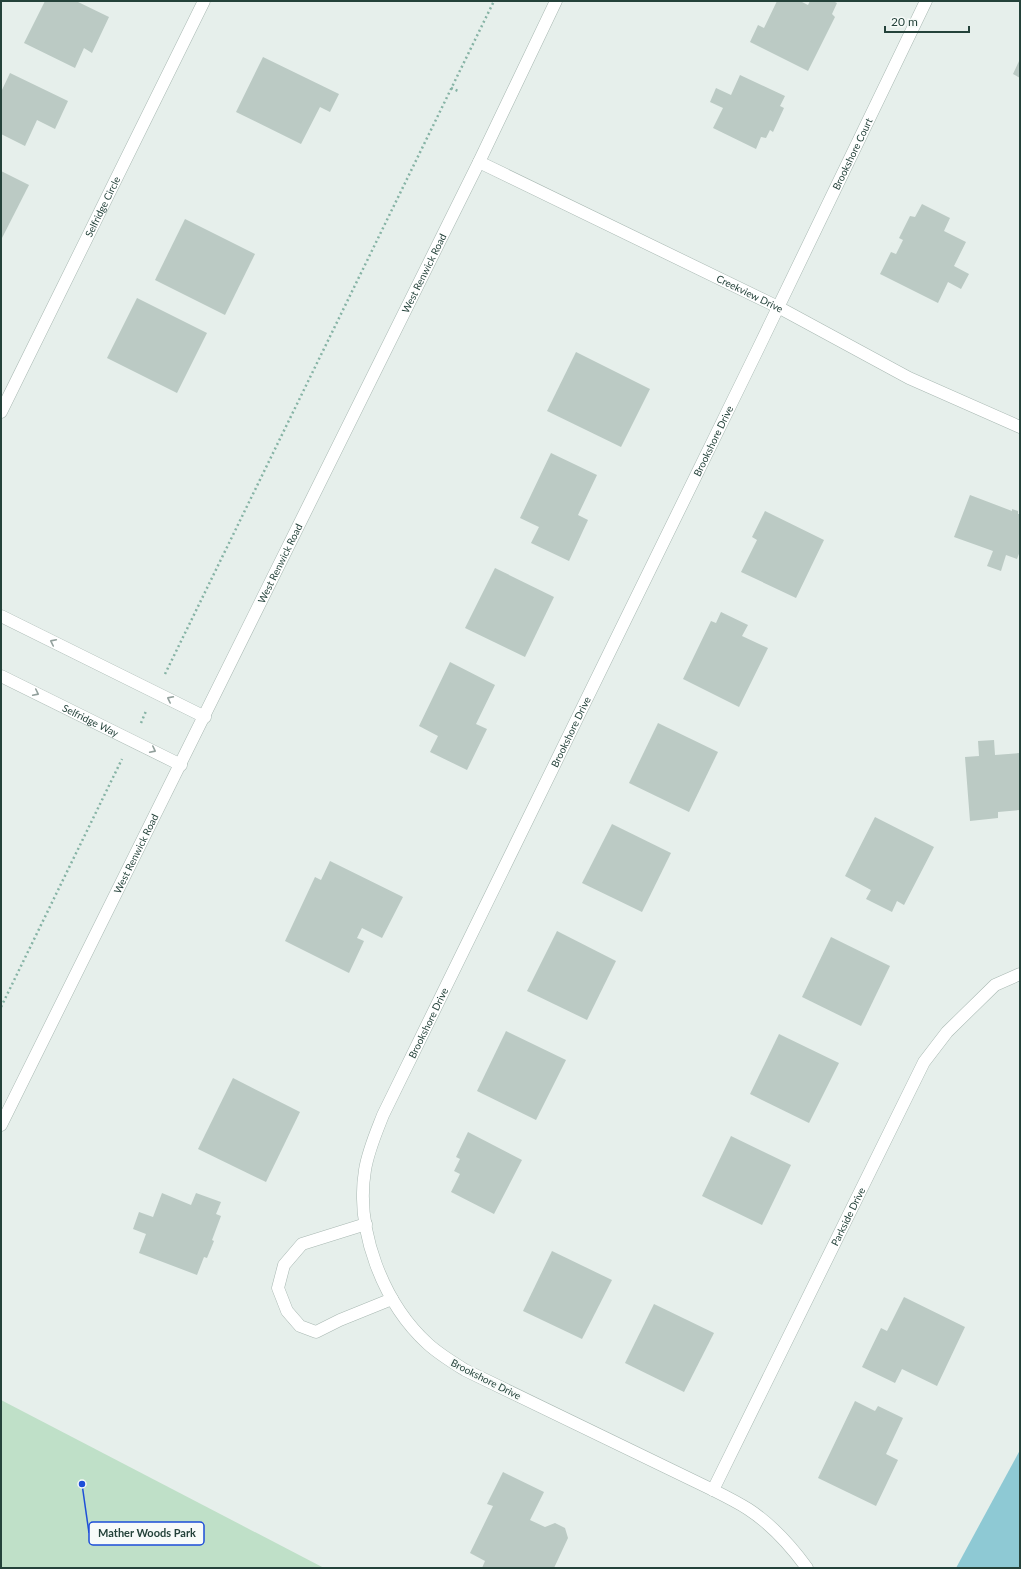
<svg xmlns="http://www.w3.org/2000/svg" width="1021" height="1569" font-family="Lato,sans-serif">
<rect width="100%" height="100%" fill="#e6efeb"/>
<!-- green -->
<path fill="#bfe0c8" d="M1,1400l323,168h-323z"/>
<!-- water -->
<path fill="#8ec9d4" d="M1020,1450v118h-64z"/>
<!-- building -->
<g fill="#bbcac4">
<path d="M45,1h31l33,16 -17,36 -8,-5 -9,20 -51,-25z"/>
<path d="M777,1h23l8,4 2,-4h23l4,2 -5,11 3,3 -27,54 -58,-29 8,-17 6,3z"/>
<path d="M263,57l76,37 -9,18 -10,-5 -19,37 -65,-32z"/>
<path d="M1020,59v19l-7,-4z"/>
<path d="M10,73l58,28 -13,28 -18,-9 -12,26 -24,-12v-42z"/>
<path d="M740,75l45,21 -5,10 4,2 -11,24 -3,-2 -4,8 -5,-1 -5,12 -43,-21 10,-20 -13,-6 6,-14 15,7z"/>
<path d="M1,171l28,14 -28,55z"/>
<path d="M922,204l28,14 -6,13 22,11 -12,24 15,8 -8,15 -13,-7 -10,21 -58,-29 11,-22 5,2 7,-14 -4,-2 11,-22 5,1z"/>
<path d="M185,219l70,35 -30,61 -70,-35z"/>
<path d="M137,298l70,35 -30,60 -70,-35z"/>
<path d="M576,352l74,37 -29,58 -74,-36z"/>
<path d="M551,453l46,22 -19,40 10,5 -19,41 -38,-18 8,-16 -19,-9z"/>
<path d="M970,495l42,16v-2l6,2v3h2v37l-3,8 -11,-4 -5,16 -14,-5 6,-15 -39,-14z"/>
<path d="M765,511l59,29 -28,58 -55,-26 16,-32 -5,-3z"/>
<path d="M495,568l59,29 -29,60 -60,-29z"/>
<path d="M721,612l27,13 -6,11 26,12 -29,59 -56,-28 28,-58 5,2z"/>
<path d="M450,662l45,23 -19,39 11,5 -20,41 -37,-18 8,-16 -19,-10z"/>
<path d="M658,723l60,29 -29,60 -60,-29z"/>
<path d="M994,740l1,15 25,-2v57l-22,2v6l-28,3 -5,-64 14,-1 -1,-15z"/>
<path d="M875,817l59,30 -30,58 -7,-4 -5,11 -26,-13 5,-9 -26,-14z"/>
<path d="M612,824l59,29 -29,59 -60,-29z"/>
<path d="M330,861l73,36 -21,41 -20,-10 -5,10 7,3 -15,32 -64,-32 30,-64 6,3z"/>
<path d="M557,931l59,30 -29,59 -60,-29z"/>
<path d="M831,937l59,29 -29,60 -59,-29z"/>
<path d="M506,1031l60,29 -30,60 -59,-29z"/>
<path d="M779,1034l60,29 -30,60 -59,-29z"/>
<path d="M233,1078l67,34 -34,70 -68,-33z"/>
<path d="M468,1132l54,28 -28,54 -43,-22 9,-18 -6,-3 6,-12 -4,-2z"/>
<path d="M731,1136l60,29 -29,60 -60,-29z"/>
<path d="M162,1193l29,12 5,-12 25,9 -5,12 5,2 -9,24 2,1 -7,17 -3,-1 -7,18 -58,-22 7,-19 -13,-5 6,-17 14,5z"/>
<path d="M552,1251l60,29 -30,59 -59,-28z"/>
<path d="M904,1297l61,30 -28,59 -35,-17 -7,14 -33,-16 19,-39 6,3z"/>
<path d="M654,1304l60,29 -30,59 -59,-29z"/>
<path d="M855,1401l20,10 3,-5 25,12 -17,36 12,6 -22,46 -58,-28z"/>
<path d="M503,1472l41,20 -14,28 15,7 10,-4 10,5 3,10 -14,30h-72l3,-7 -15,-8 23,-47 -6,-2z"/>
</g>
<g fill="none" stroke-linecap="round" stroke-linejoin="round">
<!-- service casing -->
<g stroke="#a8b8b2" stroke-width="13">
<path id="service" d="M366,1224l-64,20 -18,21 -6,23 9,23 13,15 16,6 24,-12 52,-21"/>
</g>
<!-- minor casing -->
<g stroke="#a8b8b2" stroke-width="13">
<g id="minor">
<path id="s1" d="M479,162l299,145 131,71 111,49"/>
<path id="s2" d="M1,412l203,-411"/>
<path d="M1,616l204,101"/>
<path id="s3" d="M1,676l180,89"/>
<path id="s4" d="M713,1490l211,-428 23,-30 48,-47 25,-11"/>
<path id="s5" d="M807,1568c-16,-22 -36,-44 -59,-59 -11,-7 -23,-13 -35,-19l-248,-120c-13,-8 -26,-16 -37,-26 -45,-41 -73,-114 -63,-174 3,-19 11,-37 18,-55l374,-764 169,-350"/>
</g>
</g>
<!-- tertiary casing -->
<g stroke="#a8b8b2" stroke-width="13">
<g id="tertiary">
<path id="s6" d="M1,1125l478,-963 77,-161"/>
</g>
</g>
<!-- path -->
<g stroke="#86b3a5" stroke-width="2.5" stroke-dasharray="2 3" stroke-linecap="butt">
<path d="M451,88l7,3"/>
<path d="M165,674l329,-673"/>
<path d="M141,723l5,-12"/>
<path d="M1,1007l121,-248"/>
</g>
<!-- service -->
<use href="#service" stroke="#fff" stroke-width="12"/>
<!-- minor -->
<use href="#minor" stroke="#fff" stroke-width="12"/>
<!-- tertiary -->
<use href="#tertiary" stroke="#fff" stroke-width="12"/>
</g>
<!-- one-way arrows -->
<defs><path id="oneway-chevron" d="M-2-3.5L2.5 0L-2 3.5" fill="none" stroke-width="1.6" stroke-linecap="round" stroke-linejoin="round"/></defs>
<g stroke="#92a09c">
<use href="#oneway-chevron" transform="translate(53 642) rotate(-154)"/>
<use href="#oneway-chevron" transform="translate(36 693) rotate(26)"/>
<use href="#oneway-chevron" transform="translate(170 699) rotate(-153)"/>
<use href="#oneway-chevron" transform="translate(153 750) rotate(27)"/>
</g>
<g text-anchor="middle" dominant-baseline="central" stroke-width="4" stroke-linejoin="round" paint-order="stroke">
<!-- street labels -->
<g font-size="10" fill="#24423a" stroke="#f7fbf9">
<text stroke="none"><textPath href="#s5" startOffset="1764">Brookshore Court</textPath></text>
<text stroke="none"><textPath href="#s2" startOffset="229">Selfridge Circle</textPath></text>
<text stroke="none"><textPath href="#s6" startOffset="951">West Renwick Road</textPath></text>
<text stroke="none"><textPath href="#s1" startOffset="301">Creekview Drive</textPath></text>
<text stroke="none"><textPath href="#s5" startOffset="1445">Brookshore Drive</textPath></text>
<text stroke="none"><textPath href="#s6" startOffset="627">West Renwick Road</textPath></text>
<text stroke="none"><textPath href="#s3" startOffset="100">Selfridge Way</textPath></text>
<text stroke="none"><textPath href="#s5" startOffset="1121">Brookshore Drive</textPath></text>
<text stroke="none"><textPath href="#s6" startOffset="303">West Renwick Road</textPath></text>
<text stroke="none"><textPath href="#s5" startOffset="797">Brookshore Drive</textPath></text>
<text stroke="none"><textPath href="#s4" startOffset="305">Parkside Drive</textPath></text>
<text transform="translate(486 1379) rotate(27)">Brookshore Drive</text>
</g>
</g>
<!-- callouts -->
<path fill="none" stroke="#1d4ed8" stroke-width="1.5" d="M82 1484L89 1533"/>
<circle fill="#1d4ed8" stroke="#f7fbf9" stroke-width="1.5" cx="82" cy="1484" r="4"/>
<rect fill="#f7fbf9" stroke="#1d4ed8" stroke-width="1.5" x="89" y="1522" width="115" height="23" rx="4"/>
<g font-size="11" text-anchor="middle" font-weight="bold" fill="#24423a">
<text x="147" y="1537">Mather Woods Park</text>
</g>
<!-- border -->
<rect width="1021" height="1569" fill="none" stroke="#24423a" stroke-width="4"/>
<!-- scale -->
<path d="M885 26v6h84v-6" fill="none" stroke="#24423a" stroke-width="2"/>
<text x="891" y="26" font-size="12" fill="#24423a" stroke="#f7fbf9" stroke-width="3" paint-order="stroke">20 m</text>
</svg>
